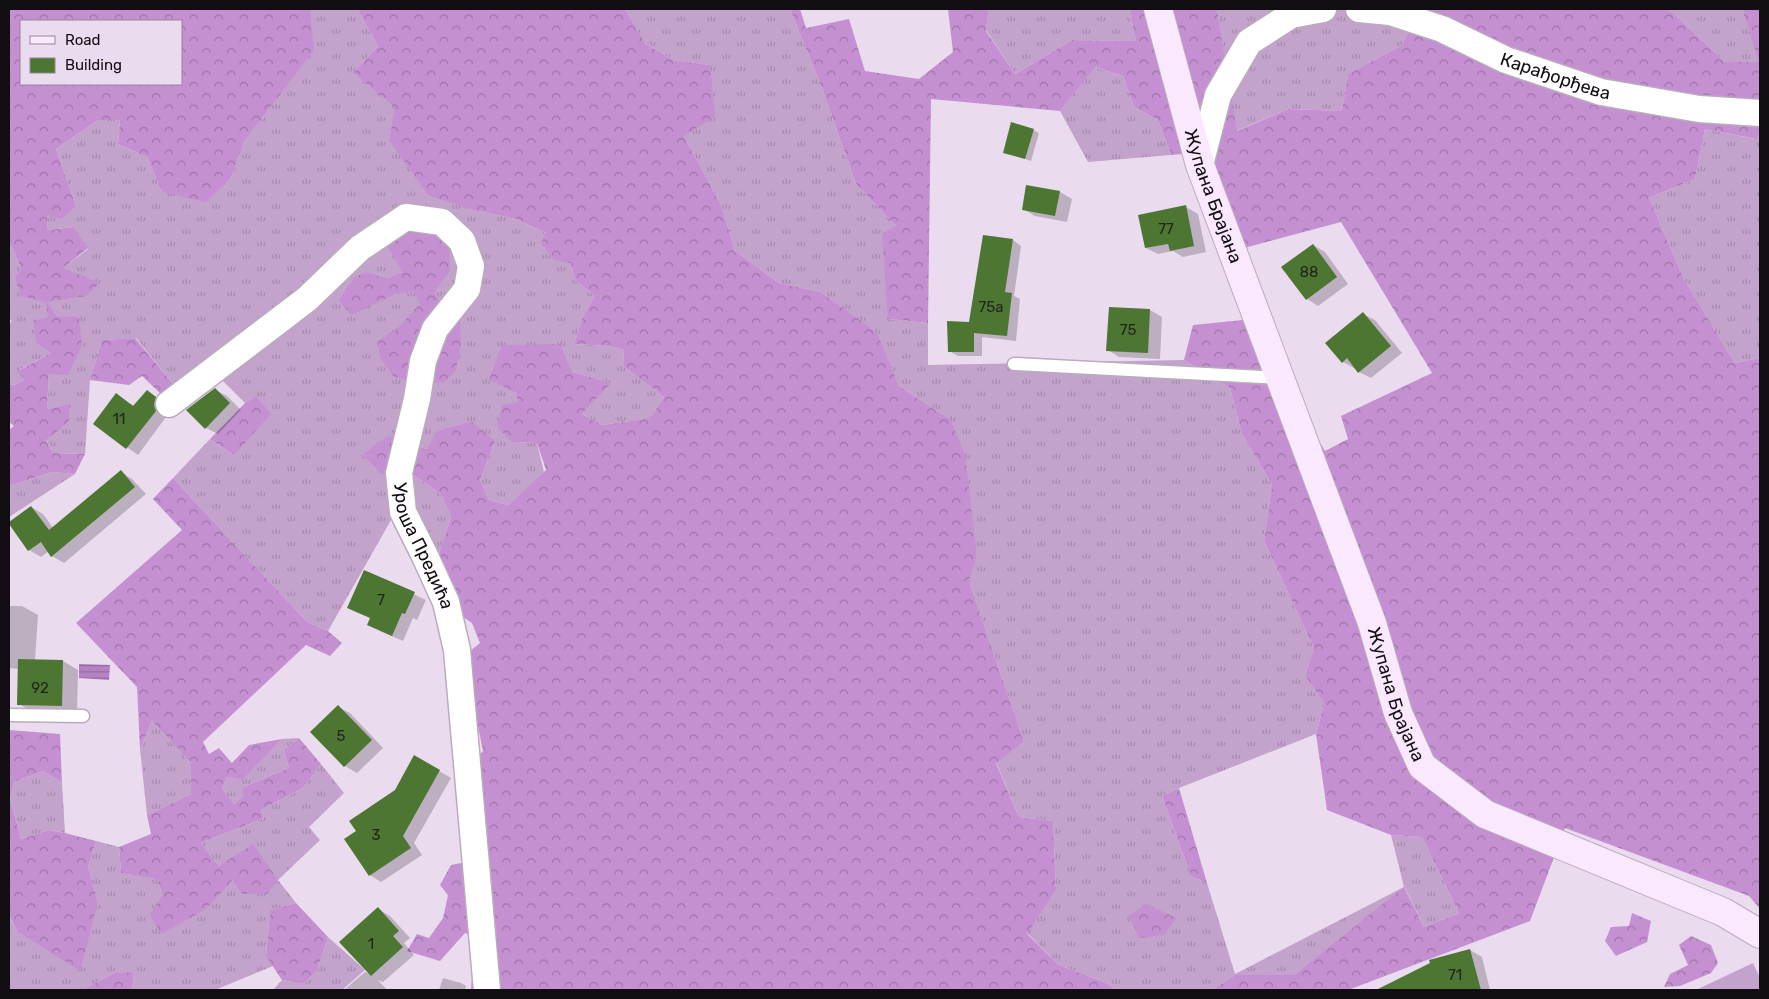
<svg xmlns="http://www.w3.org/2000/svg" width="1769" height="999" font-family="Rubik,sans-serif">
<defs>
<pattern id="grass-tufts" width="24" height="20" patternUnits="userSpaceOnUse" patternTransform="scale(1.25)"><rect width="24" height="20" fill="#c3a2cb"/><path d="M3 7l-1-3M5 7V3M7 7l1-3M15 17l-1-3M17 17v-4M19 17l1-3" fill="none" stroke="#a68aad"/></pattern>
<pattern id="forest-crowns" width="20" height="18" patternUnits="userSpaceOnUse" patternTransform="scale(1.25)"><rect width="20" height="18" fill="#c490d1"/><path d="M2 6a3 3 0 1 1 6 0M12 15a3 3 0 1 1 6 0" fill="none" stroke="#9e74a8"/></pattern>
<pattern id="water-rules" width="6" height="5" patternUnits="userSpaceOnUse" patternTransform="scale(1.25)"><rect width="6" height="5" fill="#b682c3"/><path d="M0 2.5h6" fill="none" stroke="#93699d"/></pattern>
</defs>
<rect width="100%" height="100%" fill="#ebdbef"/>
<!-- grass -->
<g fill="url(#grass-tufts)">
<path d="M310,9h47l21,37 -25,27 43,34 -7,33 80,69 47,10 30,14 26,30 4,18 19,15 -12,20 -9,28 34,2 16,4 -1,16 41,31 -12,21 -50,7 -20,-11 28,-31 -38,-11 -57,20 3,10 -6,40 25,1 7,29 -36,33 -19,-5 -9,-20 15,-39 -68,8 -39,-12 -25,18 46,17 32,22 10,23 -15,46 -41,-50 -67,118 -21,-9 -134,-144 37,-39 24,16 22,-59 -11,7 -26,-26 -45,8 -38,-47 -34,2 -12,40 -5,74 -32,-1 -7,-14 23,-17v-18l-22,5 2,-35 30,-56 -22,-2 -10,-13 4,50 -32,17 5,10 -10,5 -5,-1v-60l3,-3 -3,-2v-74h2l11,25 41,-2 25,-19 -14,-22 -27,3 1,-15 28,-9 -20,-57 42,-29h22l-2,24 29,13 15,35 69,-14 13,-36 28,-37z"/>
<path d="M625,9h165l32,79 34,96 41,43 -9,92 40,4v42l256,-5 46,28 12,46 30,51 -8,56 50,107 -9,28 19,27 -8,31 -137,54 -17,8 29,80 16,7 28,91 169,-87 -13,-52 31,2 37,76 -35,14 -19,-39 -111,87h-59l-23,15h-97l-8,-7 -48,-18 -32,-32 29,-43 -3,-69 -34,-4 -23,-55 28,-20 -55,-161 8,-26 -27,-136 -51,-33 -23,-53 -55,-41 -42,-9 -44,-32 -13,-44 -38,-71 26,-71 -37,-5 -29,-18z"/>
<path d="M989,9h140l7,32 -64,-1 -57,34 -29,-44z"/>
<path d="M1217,9h202l-17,36 -54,29 -6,37 -54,-2 -52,22z"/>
<path d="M1669,9h73l18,53h-35z"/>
<path d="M1094,67l29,9 11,31 24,13 13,35 -83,7 -28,-51z"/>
<path d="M1705,129l50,10 5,-8v227l-25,5 -51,-84 -35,-81 46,-19z"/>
<path d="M52,472l23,2 -66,43v-31z"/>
<path d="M152,721l39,42v31l-44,21 -7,-66z"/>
<path d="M299,738l-15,12 5,18 -46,19v9l-9,8 -12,-16 5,-11 16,1 39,-39z"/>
<path d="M321,764l23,29 -35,34 11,13 -42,40 18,23 -26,7 -4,45 7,11 -58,24h-83l2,-16 -18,-2 -34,18h-73v-73l8,14 81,-29 -10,-35 8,-26 23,6 2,26 37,5 4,18 43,13 28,-29 33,14 -47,-28 -18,-23 63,-25 -3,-8 42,-22z"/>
<path d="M43,771l19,12 3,50 -17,-3 -27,9 -11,-41 4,-16z"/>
<path d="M328,937l37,33 -23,20h-69l9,-10 22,4 13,-13z"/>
</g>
<!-- forest -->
<g fill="url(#forest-crowns)" fill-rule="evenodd">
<path d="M9,9h301l4,41 -70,92 -13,36 -25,24 -44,-10 -15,-35 -29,-13 2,-24h-22l-42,29 20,57 -15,13 -13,-4 -1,15 27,-3 14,21 -25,20 37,15 -14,13 -39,6 10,14 22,1 3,28 -14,30 -19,-1 -2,35 22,-5v18l-23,18 7,13 32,1 -10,20 -23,-2 -43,14v-56l5,-4 -5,-4v-38l5,1 10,-5 -6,-9 33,-18 -15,-11 -2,-22 14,-2 -2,-16 -25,-6 -6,-19 7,-7 -11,-25h-2zM21,21h160v63h-160z"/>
<path d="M357,9h268l20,34 28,17 37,5 5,51 -31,20 38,71 13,44 44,32 42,9 56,41 22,53 51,33 15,35 12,102 -8,25 55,161 -28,21 23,54 34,4 3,69 -29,44 32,31 48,18 8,7h-644l2,-25 17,-22 -25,-10 -25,28 -33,-10 10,-17 12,4 14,-20 5,-23 -8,-10 11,-20 36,-7 -14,-96 10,-11 -19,-95 16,-13 -8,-20 -18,-12 -18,-48 15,-46 -10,-23 -32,-22 -28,2 -18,-20 25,-18 39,13 10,-18 35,-9 23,19 -15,39 9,20 19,5 38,-35 -9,-27 -25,-1 -15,-15 5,-22 16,-3 -3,-10 -26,-12 13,-35 58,-1 12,28 39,11 -29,31 20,11 49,-7 13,-21 -41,-31 1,-16 -16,-4 -34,-2 9,-28 12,-20 -19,-15 -5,-18 -17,-3 -13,-17 5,-10 -30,-14 -47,-10 -41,-14 -39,-55 6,-33 -42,-34 25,-27z"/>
<path d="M790,9h10l6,19 43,-9 16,52 54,8 34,-27 -5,-43h41l-3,22 29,43 57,-34 64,1 -7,-32h88l20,122 51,-22 54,2 6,-37 54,-29 17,-36h250l56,53h34l-17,-53h18v122l-4,8 -51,-10 -10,50 -46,19 35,81 51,84 25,-5v551l-11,-13 -184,-68 -35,93 -182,69h-136l23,-15h59l110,-88 20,40 35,-14 -37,-76 -31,-2 -64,-25 -11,-76 8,-31 -19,-27 9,-28 -50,-107 8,-56 -30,-51 -12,-46 -46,-28 9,-35 50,-5 82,131 23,-12 -7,-23 91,-43 -91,-151 -97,26 -61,-94 -12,1 -13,-35 -24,-13 -11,-31 -28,-9 -35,44 -129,-12 -3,224 -40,-4 -6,-85 14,-8 -40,-42 -34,-96z"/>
<path d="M438,229l11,17 1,24 -16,23 6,8h11l9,21 1,22 -5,26 -13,13 -18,-1 -31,-5 -14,-19 -2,-17 19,-12 23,-25 -6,-13 -19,3 -44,21 -12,-15 16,-23 11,-5 22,7 15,-7 -16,-26 -23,-14z"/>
<path d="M135,338l39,47 -11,11 -21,-20 -13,9 -39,-5 12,-40z"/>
<path d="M256,396l15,18 -37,41 -24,-16 35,-36z"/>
<path d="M173,478l134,144 21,9 14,12 -12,13 -24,-11 -103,97 6,12 10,-6 13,15 17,-18 33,-6 -39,40 -16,-2 -5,11 12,16 9,-8v-9l46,-19 -5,-18 15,-12 22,26 -18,24 -42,22 3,8 -63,25 18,23 34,-22 25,36 -11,14h-25l-9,-14 -27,29 -45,25 -11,-20 12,-18 -4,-17 -37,-6 -2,-26 32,-13 -4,-19 44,-21v-31l-39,-42 -12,28 -3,-62 -61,-64 106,-93 -29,-31z"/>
<path d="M9,730l51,4 2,49 -19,-12 -29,11 -4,16 11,41 27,-9 17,3 31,8 -8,26 10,35 -18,69 -63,-40 -8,-15z"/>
<path d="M1179,788l28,95 -16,-7 -29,-80z"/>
<path d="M296,903l32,34 -11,34 -13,13 -22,-4 -16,-24 4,-46z"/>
<path d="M1146,904l30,14 -12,17 -24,3 -12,-22z"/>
<path d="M1632,913l19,8 -4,21 -31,14 -11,-15 6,-14 18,-1z"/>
<path d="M1691,936l20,9 7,18 -7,10 -31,13 -16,1 6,-13 18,-9 -9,-20z"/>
<path d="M116,972l18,1 -2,17h-50z"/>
</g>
<!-- park -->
<path fill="#c3a2cb" d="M1753,963l7,15v12h-64z"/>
<!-- water -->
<path fill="url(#water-rules)" d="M79,664l31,1 -1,15 -30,-2z"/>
<!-- shadow -->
<g fill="#0003">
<path d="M1033,130l6,3 -8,28 -26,-9z"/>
<path d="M1027,186l33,6 12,7 -5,23 -32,-6 -12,-7z"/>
<path d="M1186,207l12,7 8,38 -23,5 -10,-6 -15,3 -12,-6z"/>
<path d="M1013,240l8,6 -7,50 6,3 -4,42 -34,-4v19h-24l-9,-5 21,-28z"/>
<path d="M1313,245l12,7 23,32 -30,22 -11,-7z"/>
<path d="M1150,310l12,7 -2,42 -41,-2 -11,-7z"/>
<path d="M1363,314l12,6 27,33 -31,25 -12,-6 -3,-5 -2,1 -11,-6z"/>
<path d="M215,390l12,6 14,14 -23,24 -12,-6z"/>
<path d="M147,392l11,6 8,19 -28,38 -44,-31 22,-29 18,11z"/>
<path d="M121,472l11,7 14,15 -82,69 -12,-7 -3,-5 -8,6 -12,-7 2,-43 12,7 10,14z"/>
<path d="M365,571l61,29 -9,20 -4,-2 -10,23 -23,-10z"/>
<path d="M9,606h13l16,9 -3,45 28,1 15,9 -1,44 -43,-1 -15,-9v-35l-10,-1z"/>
<path d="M338,707l12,6 33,35 -26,25 -12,-7 -33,-34z"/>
<path d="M415,757l36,21 -37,65 8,12 -41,27 -11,-7 26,-84z"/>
<path d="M378,909l12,7 20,22 -6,5 10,12 -31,27 -5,-2 9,10h-43l21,-18 5,2z"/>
<path d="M1470,950l12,7 8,33h-112l54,-27z"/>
<path d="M443,978l18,5 5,3 -1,4h-26z"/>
</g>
<!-- building -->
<g fill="#4d7632">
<path d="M1011,122l23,7 -9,30 -22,-6z"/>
<path d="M1026,185l34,6 -5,25 -33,-6z"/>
<path d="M1186,205l8,41 -24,5 -2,-7 -23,4 -7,-33z"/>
<path d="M983,235l30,4 -8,53 7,1 -5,43 -33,-3v19h-26l-1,-31 22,1z"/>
<path d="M1313,244l24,33 -31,23 -25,-33z"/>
<path d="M1109,307l41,2 -2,44 -42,-2z"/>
<path d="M1363,312l28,34 -33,27 -11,-15 -5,5 -17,-20z"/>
<path d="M215,388l15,15 -25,26 -19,-19z"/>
<path d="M147,390l9,7 -2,8 2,6 -30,38 -33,-25 23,-31 17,13z"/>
<path d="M121,470l14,17 -84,70 -10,-15 -13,9 -19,-27v-2l22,-16 18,24z"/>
<path d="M364,570l51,22 -10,22 -3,-1 -10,23 -25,-11 3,-7 -23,-10z"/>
<path d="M18,659l45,1 -1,46 -45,-1z"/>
<path d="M338,705l34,35 -28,27 -34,-35z"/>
<path d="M414,755l26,15 -37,66 8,12 -42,28 -25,-37 12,-8 -7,-10 46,-31z"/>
<path d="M378,907l21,24 -6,5 10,11 -32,29 -32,-34z"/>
<path d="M1470,949l11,41h-105l54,-27 -1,-3z"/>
</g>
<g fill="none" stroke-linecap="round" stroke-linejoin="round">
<!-- lane casing -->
<g stroke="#baabbe" stroke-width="15">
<g id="lane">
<path d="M1014,364l266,14"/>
<path d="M9,715l74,1"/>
</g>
</g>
<!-- street casing -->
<g stroke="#baabbe" stroke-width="29">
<g id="street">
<path id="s1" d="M1359,9l31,3 52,17 64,31 95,32 98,17 61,4"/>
<path d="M1200,165l18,-70 31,-53 42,-27 32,-6"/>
<path id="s2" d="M169,404l138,-105 53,-51 46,-31 36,5 20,19 9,25 -4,23 -32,40 -12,32 -6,38 -18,74 4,39 21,42 22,48 11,48 30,340"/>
</g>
</g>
<!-- secondary casing -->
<g stroke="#baabbe" stroke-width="30">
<g id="secondary">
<path id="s3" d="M1158,9l42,156 172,458 26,90 24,53 63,48 238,98 37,22"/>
</g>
</g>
<!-- lane -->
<use href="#lane" stroke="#fff" stroke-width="12"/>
<!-- street -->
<use href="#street" stroke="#fff" stroke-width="26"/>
<!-- secondary -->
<use href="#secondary" stroke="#fae8fe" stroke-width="28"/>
</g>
<g text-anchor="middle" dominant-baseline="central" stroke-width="5" stroke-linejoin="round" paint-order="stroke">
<!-- number labels -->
<g font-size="15" fill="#21261b">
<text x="1166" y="229">77</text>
<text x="1309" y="272">88</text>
<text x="991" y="307">75a</text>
<text x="1128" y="330">75</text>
<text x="119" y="419">11</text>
<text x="381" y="600">7</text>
<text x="40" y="688">92</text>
<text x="341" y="736">5</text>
<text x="376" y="835">3</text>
<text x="371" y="944">1</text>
<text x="1455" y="975">71</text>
</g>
<!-- street labels -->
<g font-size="18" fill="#120c13" stroke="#ebdbef">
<text stroke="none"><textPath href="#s1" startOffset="209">Карађорђева</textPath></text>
<text stroke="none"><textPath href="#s3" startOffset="195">Жупана Брајана</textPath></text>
<text stroke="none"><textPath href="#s2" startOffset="694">Уроша Предића</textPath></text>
<text stroke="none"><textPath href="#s3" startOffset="726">Жупана Брајана</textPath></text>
</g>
</g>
<!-- border -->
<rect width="1769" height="999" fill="none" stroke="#120c13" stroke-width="20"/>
<!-- legend -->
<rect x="20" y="20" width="162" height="65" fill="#ebdbef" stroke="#948897"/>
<rect x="30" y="36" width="25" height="8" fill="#fae8fe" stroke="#948897"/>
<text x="65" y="45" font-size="15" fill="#120c13">Road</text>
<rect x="30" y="58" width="25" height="15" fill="#4d7632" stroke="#948897"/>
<text x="65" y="70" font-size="15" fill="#120c13">Building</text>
</svg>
